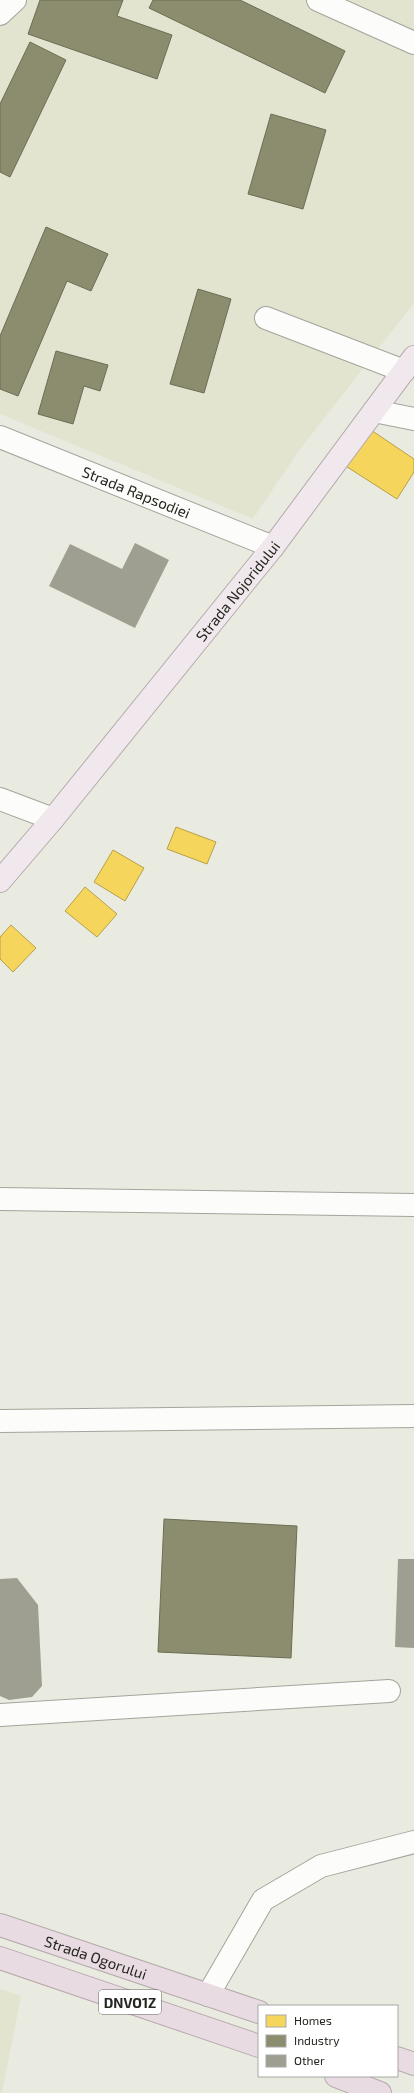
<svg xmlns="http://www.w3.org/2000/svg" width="414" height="2093" font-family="'Exo 2',sans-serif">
<rect width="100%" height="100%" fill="#eaebe0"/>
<!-- built -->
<g fill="#e2e4d0">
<path d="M0,0h414v303l-116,149 -45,67 -253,-105z"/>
<path d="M0,1989l21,7 -19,97h-2z"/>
</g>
<!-- homes -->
<g fill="#f6d55c" stroke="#b7a04a">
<path d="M365,426l49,33v13l-17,27 -56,-36z"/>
<path d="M176,827l40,15 -9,22 -40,-15z"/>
<path d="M113,850l31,18 -19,33 -31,-19z"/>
<path d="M85,887l32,27 -20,23 -32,-26z"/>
<path d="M11,925l25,23 -23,24 -13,-13v-22z"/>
</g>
<!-- industry -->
<g fill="#8c8c6e" stroke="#6d6d56">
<path d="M40,0h83l-6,16 55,19 -15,44 -129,-45z"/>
<path d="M153,0h87l105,51 -20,42 -176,-85z"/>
<path d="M30,42l36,18 -56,117 -10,-5v-68z"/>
<path d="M271,114l55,16 -23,79 -55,-15z"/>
<path d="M46,227l62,27 -17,37 -24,-10 -49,115 -18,-7v-53z"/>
<path d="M198,289l33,10 -27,94 -34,-9z"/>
<path d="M56,351l52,14 -8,26 -16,-5 -11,38 -35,-10z"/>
<path d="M164,1519l133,7 -6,132 -133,-6z"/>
</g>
<!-- building -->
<g fill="#9e9f90">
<path d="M135,543l34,17 -34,68 -86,-42 21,-42 52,25z"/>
<path d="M398,1559h16v89l-19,-1z"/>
<path d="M17,1578l21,27 4,81 -10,11 -23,3 -9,-4v-117z"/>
</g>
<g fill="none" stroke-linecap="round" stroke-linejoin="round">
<!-- minor casing -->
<g stroke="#a3a49c" stroke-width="24">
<g id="minor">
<path d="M318,0l96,43"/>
<path d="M0,14l15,-14"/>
<path d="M266,318l138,53"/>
<path d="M374,411l40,8"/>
<path id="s1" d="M0,437l273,110"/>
<path d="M0,799l53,20"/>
<path d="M0,1199l414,6"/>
<path d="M0,1421l414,-5"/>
<path d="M0,1715l389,-24"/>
<path d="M208,1995l55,-95 58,-34 93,-24"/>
</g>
</g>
<!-- major casing -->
<g stroke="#b7aaad" stroke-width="24">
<g id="major">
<path id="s2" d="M0,881l53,-62 220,-272 141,-190"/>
</g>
</g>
<!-- highway casing -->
<g stroke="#b7aaad" stroke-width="24">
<g id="highway">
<path id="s3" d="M0,1925l259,87"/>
<path d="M0,1958l259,88"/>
<path d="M397,2058l17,6"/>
<path d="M336,2076l44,17"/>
</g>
</g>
<!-- minor -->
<use href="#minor" stroke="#fcfcfa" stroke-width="22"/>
<!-- major -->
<use href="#major" stroke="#f0e8ec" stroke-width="22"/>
<!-- highway -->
<use href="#highway" stroke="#e8dbe2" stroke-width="22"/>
</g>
<g text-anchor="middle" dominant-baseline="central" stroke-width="4" stroke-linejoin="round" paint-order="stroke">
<!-- shield labels -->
<rect fill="#fff" stroke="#666762" stroke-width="1" x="99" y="1990" width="62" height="24" rx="3"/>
<g font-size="14" font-weight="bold" fill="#25261f">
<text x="130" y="2002">DNVO1Z</text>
</g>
<!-- street labels -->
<g font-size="15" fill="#25261f" stroke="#fff">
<text stroke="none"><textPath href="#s1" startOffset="147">Strada Rapsodiei</textPath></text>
<text stroke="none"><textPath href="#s2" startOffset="375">Strada Nojoridului</textPath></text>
<text stroke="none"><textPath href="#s3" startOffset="101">Strada Ogorului</textPath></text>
</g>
</g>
<!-- legend -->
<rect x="258" y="2005" width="140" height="72" fill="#ffffff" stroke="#a8a8a5"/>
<rect x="266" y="2015" width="20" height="12" fill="#f6d55c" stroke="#a8a8a5"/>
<text x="294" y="2025" font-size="12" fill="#25261f">Homes</text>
<rect x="266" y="2035" width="20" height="12" fill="#8c8c6e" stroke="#a8a8a5"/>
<text x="294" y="2045" font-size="12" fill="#25261f">Industry</text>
<rect x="266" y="2055" width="20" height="12" fill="#9e9f90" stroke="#a8a8a5"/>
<text x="294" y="2065" font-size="12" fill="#25261f">Other</text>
</svg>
